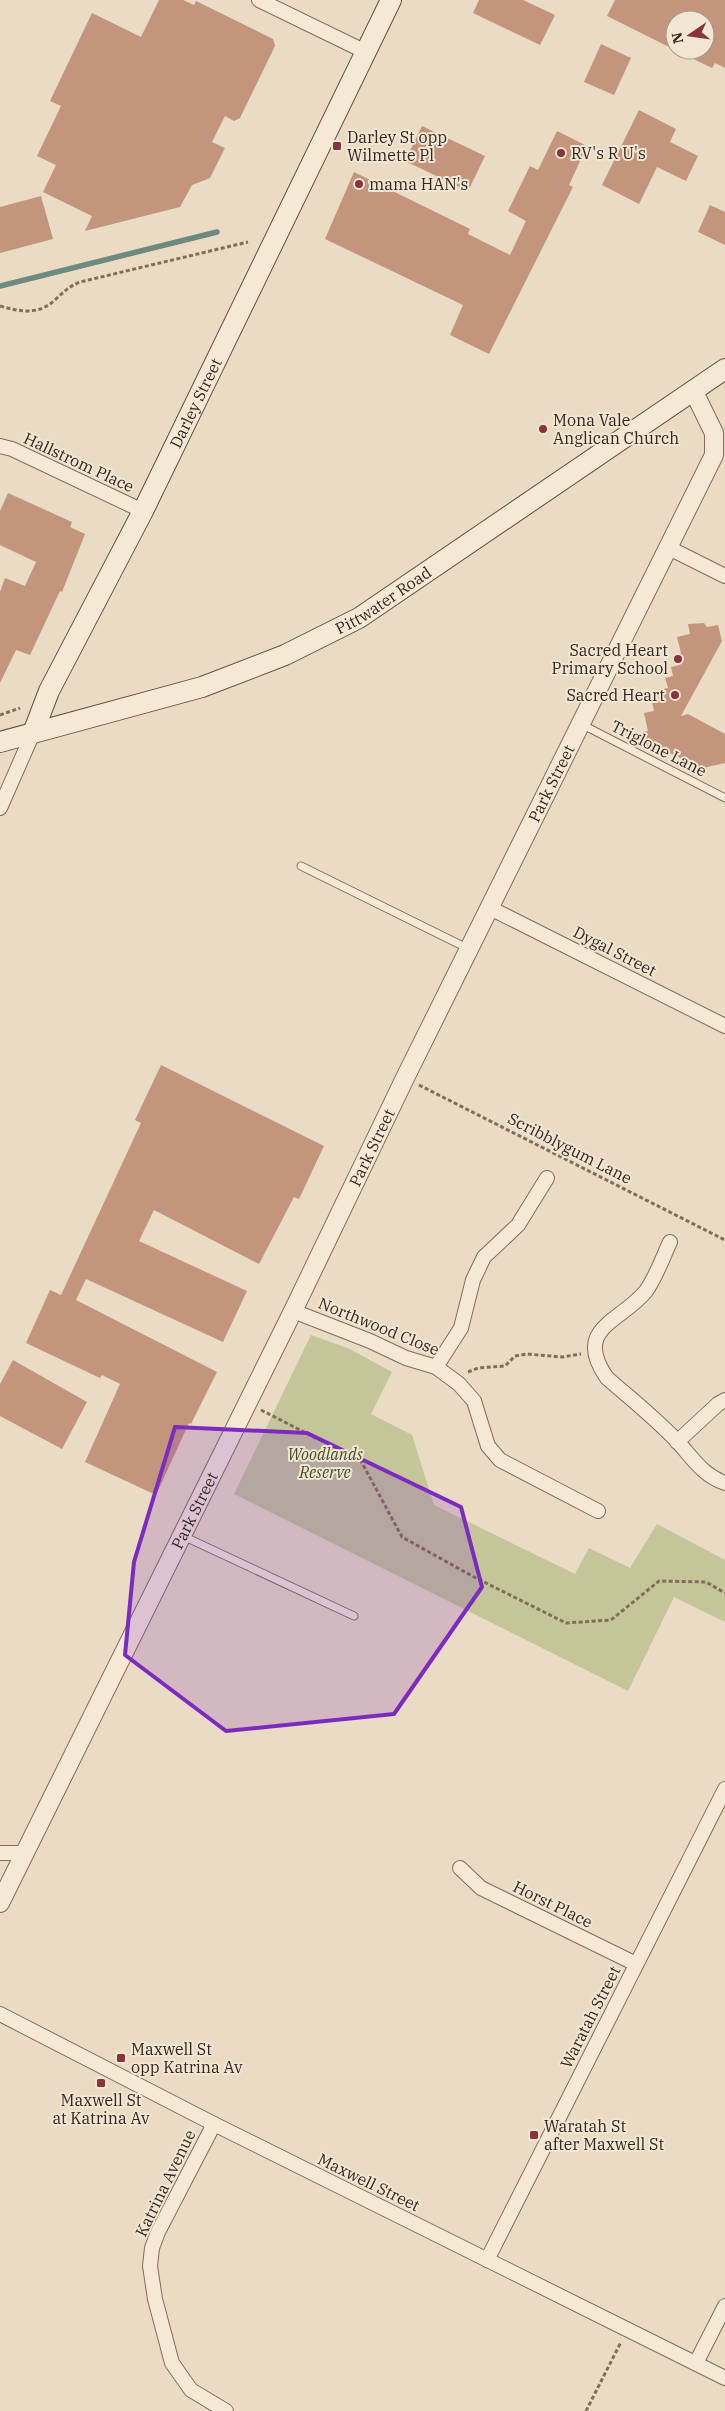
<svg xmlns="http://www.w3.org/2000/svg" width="725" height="2411" font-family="'IBM Plex Serif',serif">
<rect width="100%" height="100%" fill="#e9dbc4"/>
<!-- green -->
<path fill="#c4c699" d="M311,1335l39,14 42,23 -21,42 41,21 22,70 141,69 14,-26 41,20 27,-44 68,36v62l-51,-25 -46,94 -394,-197z"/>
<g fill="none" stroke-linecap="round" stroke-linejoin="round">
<!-- stream -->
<path stroke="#6d8980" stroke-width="5.5" d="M0,286l217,-54"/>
</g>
<!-- building -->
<g fill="#c3957d">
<path d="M159,0h24l11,5 2,-4 77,38 2,7 -35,72 -6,3 -9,-5 -13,26 13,6 -15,30 -18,7 -12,22 -95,24 7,-15 -49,-24 13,-27 -19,-9 24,-50 -11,-5 42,-88 49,24z"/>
<path d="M479,0h44l32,15 -15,30 -67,-32z"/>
<path d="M615,0h110v68l-10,-5 -3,5 -37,-18h30v-30h-30v30l-68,-34z"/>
<path d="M601,44l30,14 -17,37 -30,-13z"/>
<path d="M639,110l37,19 -6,13 28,14 -12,25 -29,-14 -18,37 -37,-19z"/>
<path d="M422,126l63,30 -17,35 -63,-30z"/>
<path d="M557,131l30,15 -18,39 4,2 -84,167 -39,-19 13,-30 -138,-66 29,-67 116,57 -2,5 42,21 16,-34 -18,-10 22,-45 8,4z"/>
<path d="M41,196l12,43 -53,14v-46z"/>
<path d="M710,205l15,7v33l-27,-13z"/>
<path d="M8,493l64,29 -2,5 15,7 -23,58 -2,-1 -30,64 -14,-5 -16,33v-91l5,-14 20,8 11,-24 -36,-17v-34z"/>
<path d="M704,623l3,4 11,-2 4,16 -41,75 7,-2 37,20v29l-22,5 -47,-21 -9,2 -4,-17 5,-1 -4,-18 10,-2 -2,-9 7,-2 -2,-10 11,-2 -3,-10 8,-2 -2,-9 8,-2 -3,-11 5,-1 -4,-16 13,-3 -2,-10z"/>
<path d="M161,1065l163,81 -25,53 -5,-2 -35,67 -105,-54 -15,31 108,50 -24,51 -137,-63 -10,21 141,72 -26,52 -2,-1 -33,72 -71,-33 35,-78 -18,-9 -2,3 -74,-35 24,-53 11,5 80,-172 -6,-3z"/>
<path d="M13,1360l74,42 -25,47 -62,-33v-32z"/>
</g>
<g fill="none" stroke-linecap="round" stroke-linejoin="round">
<!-- service casing -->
<g stroke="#816d5c" stroke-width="9">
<g id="service">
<path d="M581,724l144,74"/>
<path d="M301,866l168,83"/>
<path d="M183,1536l171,80"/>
</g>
</g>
<!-- minor casing -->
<g stroke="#816d5c" stroke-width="16">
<g id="minor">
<path d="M259,0l107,52"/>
<path d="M0,446l12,3 131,62"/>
<path d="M669,548l56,28"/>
<path d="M0,808l33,-75"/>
<path d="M490,908l235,118"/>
<path d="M670,1242c-7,15 -14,35 -24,49 -25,31 -74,37 -39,87 23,20 48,40 69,62 16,17 26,35 49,43"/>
<path d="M293,1311l77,30 36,17 30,9 23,17 15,17 14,45 12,14 98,51"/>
<path d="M436,1367l25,-39 12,-48 11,-23 34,-32 29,-47"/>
<path d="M677,1442l41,-38 7,-4"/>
<path d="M0,1853h25"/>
<path d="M460,1868l21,20 155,76"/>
<path d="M0,2014l214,110 511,254"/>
<path d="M214,2124l-56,108 -6,16 -2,18 5,33 17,64 19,27 35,21"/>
<path d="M487,2260l238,-471"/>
<path d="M696,2363l29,-57"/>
</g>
</g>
<!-- tertiary casing -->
<g stroke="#816d5c" stroke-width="20">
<g id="tertiary">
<path id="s1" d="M0,1903l293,-592 112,-233 309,-623v-22l-21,-43"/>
</g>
</g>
<!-- secondary casing -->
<g stroke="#634f3f" stroke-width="22">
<g id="secondary">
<path id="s2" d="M33,733l16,-42 94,-180 248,-511"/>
<path id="s3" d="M0,742l202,-55 83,-32 74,-37 366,-249"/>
</g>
</g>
<!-- path -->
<g stroke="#816d5c" stroke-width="3" stroke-dasharray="4 2.5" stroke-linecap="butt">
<path d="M0,306c22,6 40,10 58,-9 8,-7 12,-11 22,-15l168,-40"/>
<path d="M0,715l20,-7"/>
<path d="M419,1085l306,155"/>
<path d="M468,1372l10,-4 27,-2 10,-10 12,-2 35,3 19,-3"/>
<path d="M261,1410l100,51 41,76 72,40 92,46 45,-3 48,-39 47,1 19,11"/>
<path d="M586,2411l35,-69"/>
</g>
<!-- service -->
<use href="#service" stroke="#f5e9d6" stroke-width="7"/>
<!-- minor -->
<use href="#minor" stroke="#f5e9d6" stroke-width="14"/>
<!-- tertiary -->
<use href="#tertiary" stroke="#f5e9d6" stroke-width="18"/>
<!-- secondary -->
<use href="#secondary" stroke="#f5e9d6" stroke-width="20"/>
</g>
<!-- marked area -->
<path fill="#7b2cbf" fill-opacity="0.2" stroke="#7b2cbf" stroke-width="4" stroke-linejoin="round" d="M175,1427l132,6 154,74 21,80 -88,127 -168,17 -101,-76 9,-93z"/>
<!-- markers -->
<g fill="#8a333a" stroke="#f1e6d2" stroke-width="2">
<rect x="332" y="141" width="10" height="10" rx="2.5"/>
<circle cx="561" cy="153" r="5"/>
<circle cx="359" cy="184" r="5"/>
<circle cx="543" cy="429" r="5"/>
<circle cx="678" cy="659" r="5"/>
<circle cx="675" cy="695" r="5"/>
<rect x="116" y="2053" width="10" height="10" rx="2.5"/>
<rect x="96" y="2078" width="10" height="10" rx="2.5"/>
<rect x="529" y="2130" width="10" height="10" rx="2.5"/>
</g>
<g text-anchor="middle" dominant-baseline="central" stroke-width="4" stroke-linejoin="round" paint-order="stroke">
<!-- poi labels -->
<g font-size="16" fill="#33271f" stroke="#f1e6d2" text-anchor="start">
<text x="347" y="137">Darley St opp<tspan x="347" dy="18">Wilmette Pl</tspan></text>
<text x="571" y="153">RV's R U's</text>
<text x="369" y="184">mama HAN's</text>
<text x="553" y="420">Mona Vale<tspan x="553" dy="18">Anglican Church</tspan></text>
<text x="668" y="650" text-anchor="end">Sacred Heart<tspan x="668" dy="18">Primary School</tspan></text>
<text x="665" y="695" text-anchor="end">Sacred Heart</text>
<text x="131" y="2049">Maxwell St<tspan x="131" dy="18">opp Katrina Av</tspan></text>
<text x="101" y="2100" text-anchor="middle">Maxwell St<tspan x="101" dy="18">at Katrina Av</tspan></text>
<text x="544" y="2126">Waratah St<tspan x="544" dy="18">after Maxwell St</tspan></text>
</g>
<!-- street labels -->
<g font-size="16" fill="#33271f" stroke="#f1e6d2">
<text stroke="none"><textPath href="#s2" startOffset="368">Darley Street</textPath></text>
<text transform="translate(79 462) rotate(25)">Hallstrom Place</text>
<text stroke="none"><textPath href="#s3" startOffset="411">Pittwater Road</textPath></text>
<text transform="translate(659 748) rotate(27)">Triglone Lane</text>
<text stroke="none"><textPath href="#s1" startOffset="1248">Park Street</textPath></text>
<text transform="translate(615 951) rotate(27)">Dygal Street</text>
<text stroke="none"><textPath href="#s1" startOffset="842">Park Street</textPath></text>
<text transform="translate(570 1148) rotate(27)">Scribblygum Lane</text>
<text transform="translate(379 1326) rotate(22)">Northwood Close</text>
<text stroke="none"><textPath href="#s1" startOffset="438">Park Street</textPath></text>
<text transform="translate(553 1904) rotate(26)">Horst Place</text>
<text transform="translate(590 2017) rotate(-63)">Waratah Street</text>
<text transform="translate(369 2182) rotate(26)">Maxwell Street</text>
<text transform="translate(165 2183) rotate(-64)">Katrina Avenue</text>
</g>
<!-- park labels -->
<g font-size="16" font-style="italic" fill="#474d27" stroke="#f1e6d2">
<text x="325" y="1454">Woodlands<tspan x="325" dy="18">Reserve</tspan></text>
</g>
</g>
<!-- north arrow -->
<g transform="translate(690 35) rotate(257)"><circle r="24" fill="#f1e6d2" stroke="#a59a8a"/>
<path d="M0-4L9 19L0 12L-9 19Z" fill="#8a333a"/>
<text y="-8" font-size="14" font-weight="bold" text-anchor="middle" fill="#33271f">N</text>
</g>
</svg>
